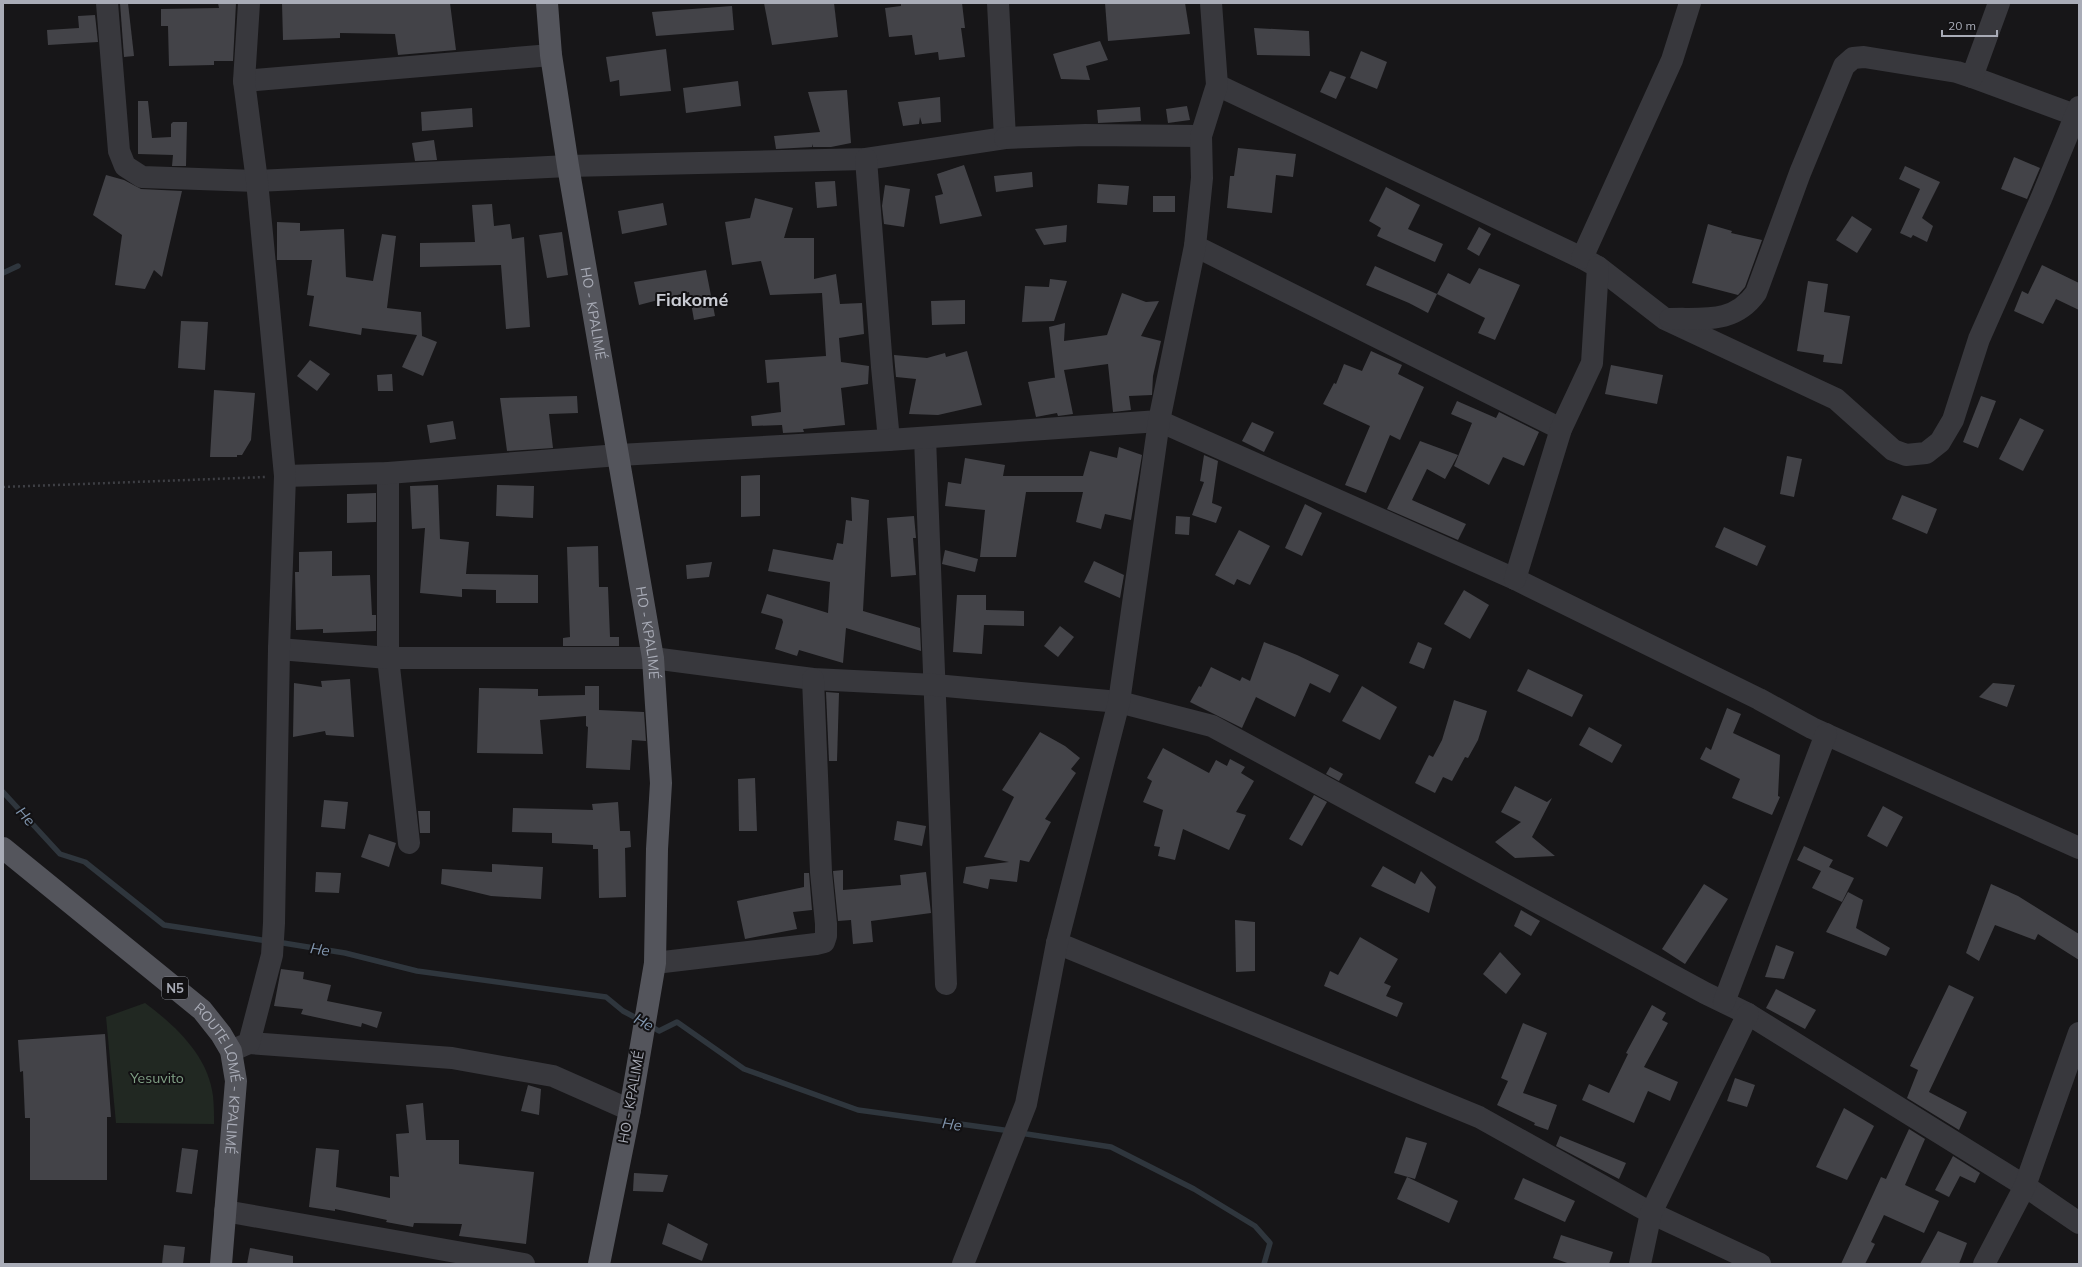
<svg xmlns="http://www.w3.org/2000/svg" width="2082" height="1267" font-family="Mulish,sans-serif">
<rect width="100%" height="100%" fill="#171618"/>
<!-- green -->
<path fill="#212822" d="M145,1003c31,23 63,53 68,93 1,9 1,18 1,28l-98,-1 -10,-106z"/>
<g fill="none" stroke-linecap="round" stroke-linejoin="round">
<!-- stream -->
<g stroke="#2f363d" stroke-width="5.5">
<path d="M3,273l15,-7"/>
<path d="M3,792l57,62 25,8 79,63 104,16"/>
<path d="M277,942l68,11 72,18 189,26 17,14 17,9"/>
<path d="M649,1025l10,6 18,-9 67,47 114,41 153,21"/>
<path d="M1020,1133l91,14 83,42 61,37 15,17 -6,21"/>
</g>
</g>
<!-- building -->
<g fill="#434348">
<path d="M120,3h8l6,53 -10,1z"/>
<path d="M218,3h18l-3,58h-19v4l-45,1 -1,-40h-7v-17l58,-1z"/>
<path d="M282,3h168l6,47 -58,5 -3,-21 -55,-1v5l-57,2z"/>
<path d="M764,3h70l4,34 -66,8z"/>
<path d="M901,3h61l3,25h-4l4,29 -26,3 -1,-8 -23,3 -3,-20 -23,2 -4,-29 16,-2z"/>
<path d="M1105,3h80l5,31 -82,7z"/>
<path d="M732,6l2,24 -78,6 -4,-24z"/>
<path d="M95,15l3,27 -50,3 -1,-15 32,-2 -1,-12z"/>
<path d="M1254,28l55,3 1,25 -53,-1z"/>
<path d="M1100,41l8,19 -22,6 4,14 -29,-1 -8,-25z"/>
<path d="M666,49l5,42 -51,5 -1,-16 -9,2 -4,-25z"/>
<path d="M1361,51l26,11 -10,27 -27,-11z"/>
<path d="M1330,71l16,6 -10,22 -16,-7z"/>
<path d="M738,81l3,25 -55,7 -3,-25z"/>
<path d="M847,90l4,53 -20,4h-18l-1,-3v3l-36,2 -2,-13 46,-4 -12,-40z"/>
<path d="M940,97l1,25 -19,2 -2,-7 -1,7 -16,2 -5,-24z"/>
<path d="M138,101h10l4,37 19,-1v-13l2,-2h14l-1,44h-14l1,-11 -35,-1z"/>
<path d="M1187,106l3,14 -22,3 -2,-14z"/>
<path d="M1140,107l1,14 -43,2 -1,-13z"/>
<path d="M472,108l1,19 -51,4 -1,-19z"/>
<path d="M434,140l3,20 -22,1 -3,-18z"/>
<path d="M1238,148l58,6 -3,23 -17,-2 -4,38 -45,-5 3,-32h4z"/>
<path d="M2014,157l26,11 -13,31 -26,-10z"/>
<path d="M964,165l18,51 -42,8 -5,-28 8,-2 -6,-20z"/>
<path d="M1905,166l35,16 -18,36 11,8 -6,16 -14,-7 -2,3 -11,-5 20,-44 -21,-10z"/>
<path d="M1032,172l1,15 -37,5 -2,-16z"/>
<path d="M106,175l18,5 17,9 41,2 -20,86 -8,-7 -9,19 -30,-4 7,-50 -29,-20z"/>
<path d="M835,181l2,25 -20,2 -2,-26z"/>
<path d="M1098,184l31,2 -2,19 -30,-2z"/>
<path d="M885,185l25,4 -6,38 -20,-3 -2,-18z"/>
<path d="M1386,187l34,18 -12,24 35,15 -8,18 -58,-26 4,-8 -12,-7z"/>
<rect x="1153" y="196" width="22" height="16"/>
<path d="M755,198l38,10 -9,30h30v41l22,-5 4,30 22,-1 2,31 -25,4 2,24 28,4 -1,18 -27,4 4,37 -42,4 1,3 -21,1 -1,-8 -30,1 -1,-10 30,-4 -2,-30 -12,1 -2,-23 61,-4 -4,-63 -52,2 -9,-34 -29,4 -7,-43 25,-4z"/>
<path d="M663,203l4,22 -45,9 -4,-23z"/>
<path d="M492,204l2,22 16,-2 2,15 12,-2 6,90 -24,2 -5,-64 -81,2v-24l55,-1 -3,-37z"/>
<path d="M1852,216l20,13 -15,24 -21,-13z"/>
<path d="M277,222l23,1v8l44,-2 2,48 27,4 9,-47 14,2 -9,72 34,4 1,24 15,6 -14,34 -21,-9 15,-32 -55,-7 -1,7 -52,-9 5,-30 -7,-1 5,-35h-35z"/>
<path d="M1708,224l24,7 -1,2 31,7 -17,47 -7,8 -46,-12z"/>
<path d="M1067,225l-1,17 -22,3 -9,-16z"/>
<path d="M1479,227l12,7 -12,22 -12,-7z"/>
<path d="M562,232l6,43 -21,3 -8,-43z"/>
<path d="M2042,265l37,18v27l-23,-11 -13,25 -29,-13 8,-20 6,3z"/>
<path d="M1375,266l62,28 -9,19 -19,-10 -43,-18z"/>
<path d="M1479,268l41,17 -25,55 -17,-7 7,-15 -48,-24 11,-21 22,11z"/>
<path d="M706,270l9,46 -21,4 -5,-28 -50,13 -5,-23z"/>
<path d="M1050,279l17,2 -13,40 -32,1 3,-36 24,1z"/>
<path d="M1808,281l20,3 -4,28 26,4 -8,48 -19,-2 1,-7 -27,-4z"/>
<path d="M1122,293l24,9 13,-1 -18,35 20,5 -8,35 -1,19 -23,1 2,14 -18,2 -5,-48 -44,6 9,44 -15,2 -1,-3 -21,4 -8,-35 30,-5 -3,1 -6,-51 16,-4 -1,18 43,-6z"/>
<path d="M965,300v24l-33,1 -1,-24z"/>
<path d="M181,321l27,1 -3,48 -27,-2z"/>
<path d="M967,351l15,54 -44,10 -29,-1 7,-35 -20,-2 -2,-22 33,3 18,-5 1,4z"/>
<path d="M1371,351l31,14 -4,9 26,13 -24,53 -10,-5 -24,58 -21,-8 25,-59 -47,-22 11,-21 2,1 8,-20 18,7z"/>
<path d="M310,360l20,14 -13,17 -20,-15z"/>
<path d="M1611,365l52,10 -6,29 -52,-10z"/>
<path d="M392,374l1,17h-15l-1,-16z"/>
<path d="M214,390l41,3 -4,47 -9,15h-5v2h-27z"/>
<path d="M577,396l1,17 -29,1 4,34 -46,3 -7,-53z"/>
<path d="M1981,396l15,5 -18,47 -15,-6z"/>
<path d="M1457,401l39,17 3,-6 40,20 -15,34 -21,-9 -14,28 -35,-19 18,-43 -21,-9z"/>
<path d="M2020,418l24,12 -21,41 -24,-12z"/>
<path d="M453,421l3,18 -26,4 -3,-18z"/>
<path d="M1252,422l22,10 -10,20 -22,-11z"/>
<path d="M1420,441l38,14 -13,24 -18,-10 -15,31 54,24 -8,16 -71,-31z"/>
<path d="M1119,447l23,8 -11,65 -26,-6 -4,15 -25,-7 7,-30h-57l-10,65h-36l5,-47 -40,-4 3,-24 13,2 4,-26 40,7 -2,11h80l7,-25 27,7z"/>
<path d="M1204,455l14,6 -6,42 10,4 -6,16 -24,-8 12,-33 -4,-1z"/>
<path d="M1787,456l15,3 -8,38 -14,-3z"/>
<path d="M760,475v41l-19,1v-41z"/>
<path d="M438,485l2,54 29,3 -3,32 72,1v28h-42v-13l-34,-1v8l-42,-4 5,-65 -13,1 -2,-43z"/>
<path d="M497,485l37,1 -1,32 -37,-2z"/>
<path d="M376,493v29l-29,1v-29z"/>
<path d="M1902,495l35,14 -10,25 -35,-15z"/>
<path d="M851,497l18,3 -6,111 57,17 1,23 -75,-23 -3,35 -44,-13 -2,6 -22,-7 8,-27 -1,-3 -21,-6 6,-19 61,19 2,-31 -62,-11 5,-22 60,11 4,-17 6,1 3,-24 6,1z"/>
<path d="M1305,504l17,9 -20,43 -17,-8z"/>
<path d="M914,516l2,22h-3l3,37 -25,2 -4,-59z"/>
<path d="M1176,516l14,1 -1,18 -14,-1z"/>
<path d="M1724,527l42,19 -9,20 -42,-19z"/>
<path d="M1239,530l31,16 -20,39 -13,-6 -3,6 -19,-10z"/>
<path d="M598,546l1,41h9l2,50h9v9h-56v-8l7,-1 -3,-90z"/>
<path d="M945,550l33,9 -3,13 -33,-8z"/>
<path d="M332,551v25l38,-1 2,40h4v16l-53,2v-4l-27,1 -1,-58h4v-20z"/>
<path d="M1094,561l30,14 -4,23 -36,-16z"/>
<path d="M712,562l-3,15 -22,2 -1,-14z"/>
<path d="M1464,590l25,15 -19,34 -26,-15z"/>
<path d="M957,595h29v15l38,1v15l-40,-1 -2,29 -29,-2z"/>
<path d="M1060,626l14,11 -16,20 -14,-11z"/>
<path d="M1264,642l33,13 42,20 -9,18 -20,-10 -15,34 -39,-20 -14,31 -52,-26 9,-16 2,1 10,-20 29,14 2,-4 8,4z"/>
<path d="M1418,642l14,6 -8,21 -15,-6z"/>
<path d="M1528,669l55,26 -11,22 -55,-26z"/>
<path d="M350,679l4,58 -28,-2 -1,-4 -32,6 1,-54 28,4 -1,-6z"/>
<path d="M1993,683l22,2 -8,22 -28,-10z"/>
<path d="M585,686h14v24l45,2 2,29 -14,-1 -2,30 -44,-2 2,-41 -2,-1v-10l-46,4 3,34 -66,-1 2,-65 59,1v7l47,-1z"/>
<path d="M1362,686l35,21 -17,33 -38,-19z"/>
<path d="M826,692l13,1 -2,68h-8z"/>
<path d="M1454,700l33,11 -9,29 -10,18 -3,-1 -13,24 -9,-4 -8,16 -20,-10 14,-28 4,2 9,-17z"/>
<path d="M1727,708l14,6 -8,19 47,22 -2,41 2,1 -8,18 -40,-17 8,-19 -40,-20 6,-12 5,3z"/>
<path d="M1589,727l33,18 -10,18 -33,-18z"/>
<path d="M1040,732l25,14 15,12 -9,11 5,4 -31,46 6,3 -22,40 -9,-2 -3,22 -27,-3 -2,10 -25,-6 3,-16 43,-5 -25,-5 30,-60 -12,-7z"/>
<path d="M1163,748l46,25 7,-13 11,6 3,-7 15,8 -4,6 13,8 -18,31 10,3 -17,35 -46,-21 -8,31 -17,-4 2,-9 -6,-1 9,-36 -20,-8 9,-21 -5,-3z"/>
<path d="M1330,767l13,7 -4,7 -13,-7z"/>
<path d="M755,778l2,53h-18l-1,-52z"/>
<path d="M1515,786l32,16 5,-4 -20,39 23,19 -40,2 -20,-16 26,-20 -20,-10z"/>
<path d="M1314,795l13,7 -25,44 -13,-7z"/>
<path d="M324,800l24,2 -3,27 -24,-2z"/>
<path d="M618,802l2,29h10l1,16 -6,1 1,49 -27,1 -1,-49h-5v-4l-41,-2v-10l-40,-1 1,-24 80,2 -1,-6z"/>
<path d="M1883,806l20,11 -16,30 -20,-11z"/>
<path d="M418,811h12v22h-10z"/>
<path d="M897,821l29,5 -4,20 -28,-6z"/>
<path d="M369,834l27,9 -7,24 -28,-10z"/>
<path d="M1804,846l29,14 -4,7 25,11 -12,24 -30,-14 9,-17 -24,-11z"/>
<path d="M492,864l51,3 -2,32 -50,-3 -50,-12 1,-15 50,3z"/>
<path d="M1383,866l32,18 6,-13 15,16 -7,26 -58,-27z"/>
<path d="M843,870v20l58,-5 -1,-10 26,-3 5,41 -60,8 2,21 -20,2 -2,-24 -13,1 -5,-50z"/>
<path d="M316,872l25,1 -2,20 -24,-1z"/>
<path d="M804,873h5l3,37 -19,2 4,17 -52,10 -8,-38 67,-14z"/>
<path d="M1704,884l24,15 -43,65 -23,-15z"/>
<path d="M1991,884l27,12 61,38v26l-41,-26 -3,6 -40,-15 -16,36 -13,-8z"/>
<path d="M1848,892l15,8 -7,28 34,20 -4,8 -60,-24z"/>
<path d="M1521,910l19,11 -9,15 -17,-10z"/>
<path d="M1235,920l20,2v49l-19,1z"/>
<path d="M1360,937l38,22 -14,24 7,3 -5,10 17,7 -6,14 -73,-31 6,-15 8,4z"/>
<path d="M1776,945l18,7 -10,27 -19,-2z"/>
<path d="M1500,952l21,22 -15,20 -23,-20z"/>
<path d="M281,969l23,3 -1,7 28,6 -4,16 55,11 -5,16 -15,-5 -1,4 -60,-13 2,-5 -29,-3z"/>
<path d="M1949,985l25,12 -45,95 38,20 -8,18 -52,-32 11,-28 -8,-4z"/>
<path d="M1776,989l40,21 -11,19 -39,-21z"/>
<path d="M1652,1005l14,8 -4,7 6,3 -24,44 34,15 -8,19 -22,-10 -14,32 -52,-23 7,-16 20,9 19,-39 -2,-1z"/>
<path d="M1523,1023l24,10 -24,60 34,12 -9,25 -14,-5 1,-2 -38,-18 11,-24 -7,-3z"/>
<path d="M105,1034l6,83h-4v63h-77v-62h-5l-2,-47 -3,1 -2,-32z"/>
<path d="M1735,1078l20,7 -8,22 -20,-6z"/>
<path d="M528,1085l13,4 -2,26 -18,-4z"/>
<path d="M423,1103l3,37h33v24l75,8 -8,72 -67,-8 3,-12 -48,-1 -1,4 -27,-5 1,-2 -52,-11v2l-26,-4 7,-59 23,2 -3,37 54,11v-22l9,1 -3,-43 13,-1 -3,-28z"/>
<path d="M1844,1108l30,18 -27,54 -31,-13z"/>
<path d="M1909,1129l16,10 -20,46 34,16 -15,32 -40,-18 -13,27 4,2 -10,20h-24l40,-87 5,2z"/>
<path d="M1560,1136l66,27 -7,16 -63,-33z"/>
<path d="M1406,1137l21,6 -12,36 -21,-6z"/>
<path d="M182,1148l16,2 -6,44 -16,-2z"/>
<path d="M1953,1156l27,17 -5,10 -15,-7 -11,21 -14,-7z"/>
<path d="M634,1173l34,2 -5,17 -30,-1z"/>
<path d="M1407,1177l51,24 -9,22 -52,-24z"/>
<path d="M1523,1178l52,23 -10,21 -51,-23z"/>
<path d="M668,1223l40,21 -6,17 -40,-17z"/>
<path d="M1938,1231l29,12 -8,21h-39z"/>
<path d="M1561,1235l52,17 -4,12h-39l-17,-6z"/>
<path d="M164,1245l21,2 -2,17h-21z"/>
<path d="M250,1248l43,8v8h-46z"/>
</g>
<g fill="none" stroke-linecap="round" stroke-linejoin="round">
<!-- path -->
<path stroke="#3e3f44" stroke-width="2.5" stroke-dasharray="2 3" stroke-linecap="butt" d="M3,487l263,-10"/>
<!-- minor -->
<g stroke="#38383d" stroke-width="22">
<path d="M107,3l12,148 6,15 17,11 115,4 311,-15 298,-7 139,-21 -7,-135"/>
<path d="M1972,77l103,38"/>
<path d="M244,81l307,-26"/>
<path d="M1217,85l365,173 16,9 67,52 171,80 57,51 13,5 20,-2 14,-11 13,-22 26,-81 62,-140 38,-92"/>
<path d="M1005,138l80,-3 116,1"/>
<path d="M866,159l16,208 7,73"/>
<path d="M1195,246l366,183"/>
<path d="M1582,258l90,-198 18,-57"/>
<path d="M1670,319c34,-1 64,5 86,-26l44,-120 44,-107 9,-8 11,-1 93,15 15,5 27,-74"/>
<path d="M925,438l21,546"/>
<path d="M388,473v185l21,185"/>
<path d="M285,476l103,-3 231,-18 270,-15 270,-19 356,158 244,120 53,29 267,120"/>
<path d="M1515,579l46,-150 31,-66 6,-96"/>
<path d="M279,649l109,9h265l160,21 122,6 184,17 93,24 493,267 43,21 277,172 54,37"/>
<path d="M1057,943l422,174 172,96 109,51"/>
<path d="M655,963l161,-19 8,-2 2,-6v-12l-5,-52 -8,-193"/>
<path d="M1724,1002l102,-268"/>
<path d="M249,1043l203,15 101,18 77,34"/>
<path d="M231,1051l18,-8 23,-88 2,-32 5,-274 6,-173 -28,-295 -13,-100 5,-78"/>
<path d="M225,1211l299,53"/>
<path d="M963,1264l63,-160 31,-161 62,-241 40,-281 36,-175 7,-68 -1,-42 16,-51 -6,-82"/>
<path d="M1640,1264l11,-51 97,-199"/>
<path d="M1984,1264l41,-78 54,-153"/>
</g>
<!-- major -->
<g stroke="#54555c" stroke-width="22">
<path id="s1" d="M547,3l4,52 17,111 85,492 8,125 -4,66 -2,114 -25,147 -31,154"/>
<path id="s2" d="M3,848l199,162 19,24 10,17 5,30 -15,183"/>
</g>
</g>
<g text-anchor="middle" dominant-baseline="central" stroke-width="4" stroke-linejoin="round" paint-order="stroke">
<!-- shield labels -->
<rect fill="#121113" stroke="#7c7e86" stroke-width="1" x="162" y="977" width="26" height="22" rx="3"/>
<g font-size="13" font-weight="bold" fill="#a9acb7">
<text x="175" y="988">N5</text>
</g>
<!-- street labels -->
<g font-size="14" fill="#a9acb7" stroke="#121113">
<text stroke="none"><textPath href="#s1" startOffset="314">HO - KPALIMÉ</textPath></text>
<text stroke="none"><textPath href="#s1" startOffset="638">HO - KPALIMÉ</textPath></text>
<text stroke="none"><textPath href="#s2" startOffset="330">ROUTE LOMÉ - KPALIMÉ</textPath></text>
<text transform="translate(631 1097) rotate(-80)">HO - KPALIMÉ</text>
</g>
<!-- park labels -->
<g font-size="14" fill="#81a186" stroke="#121113">
<text x="157" y="1078">Yesuvito</text>
</g>
<!-- water labels -->
<g font-size="15" font-style="italic" fill="#8297b0" stroke="#121113">
<text transform="translate(26 816) rotate(48)">He</text>
<text transform="translate(320 949) rotate(9)">He</text>
<text transform="translate(644 1022) rotate(29)">He</text>
<text transform="translate(952 1124) rotate(8)">He</text>
</g>
<!-- district labels -->
<g font-size="18" font-weight="bold" fill="#caccd4" stroke="#121113">
<text x="692" y="299">Fiakomé</text>
</g>
</g>
<!-- border -->
<rect width="2082" height="1267" fill="none" stroke="#a9acb7" stroke-width="8"/>
<!-- scale -->
<path d="M1942 30v6h55v-6" fill="none" stroke="#a9acb7" stroke-width="2"/>
<text x="1948" y="30" font-size="12" fill="#a9acb7" stroke="#121113" stroke-width="3" paint-order="stroke">20 m</text>
</svg>
